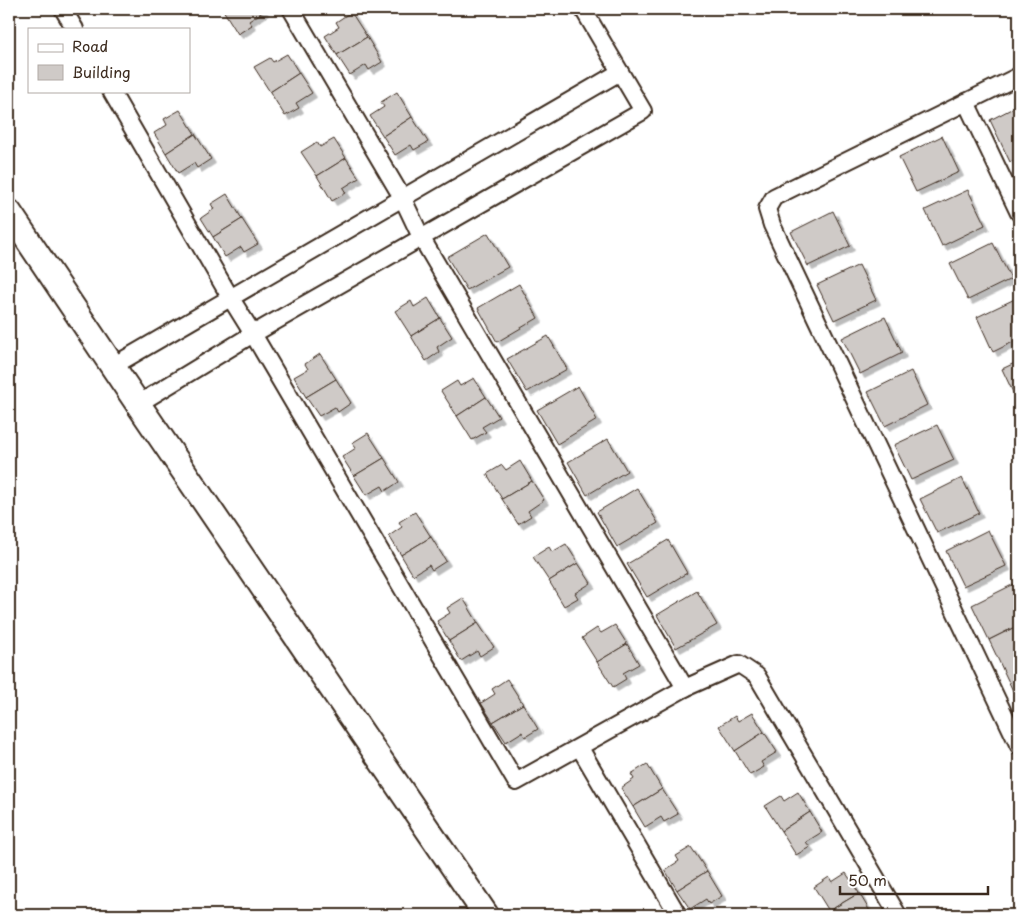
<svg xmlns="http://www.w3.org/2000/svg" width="1028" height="924" font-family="'Playpen Sans',sans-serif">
<defs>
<filter id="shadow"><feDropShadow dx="4.5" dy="4.5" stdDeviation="0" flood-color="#0004"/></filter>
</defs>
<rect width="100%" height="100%" fill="#fff"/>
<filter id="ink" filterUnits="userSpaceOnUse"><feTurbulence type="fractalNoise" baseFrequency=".02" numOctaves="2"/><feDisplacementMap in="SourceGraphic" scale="10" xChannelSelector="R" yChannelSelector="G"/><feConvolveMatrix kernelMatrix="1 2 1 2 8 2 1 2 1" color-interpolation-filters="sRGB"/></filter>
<g filter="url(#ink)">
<!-- building -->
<g fill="#cfcac7" stroke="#3b2a1e" filter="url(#shadow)">
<path d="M224,9h39l1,2 -15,10 3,4 -14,9 -15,-24z"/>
<path d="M351,12l16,25 -30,18 -12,-19 14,-9 -3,-5z"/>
<path d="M367,37l15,25 -13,8 -3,-5 -16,10 -13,-20z"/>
<path d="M287,54l12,19 -29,19 -16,-25 16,-9 3,4z"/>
<path d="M299,73l13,20 -16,10 3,5 -14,8 -15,-24z"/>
<path d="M397,92l15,25 -29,19 -13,-20 14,-9 -3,-5z"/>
<path d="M1019,105v53l-9,4 -20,-42z"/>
<path d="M180,110l15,24 -29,19 -12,-20 13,-8 -3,-6z"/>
<path d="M412,117l16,25 -14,8 -3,-5 -16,10 -12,-19z"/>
<path d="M195,134l16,25 -14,9 -3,-5 -16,10 -12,-20z"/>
<path d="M942,136l17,36 -43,20 -17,-35z"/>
<path d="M334,139l12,19 -29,18 -16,-24 16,-10 3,5z"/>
<path d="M346,158l13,20 -16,10 3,5 -14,8 -15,-25z"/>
<path d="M968,190l17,35 -43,21 -17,-36z"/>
<path d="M227,194l15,25 -29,18 -12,-19 13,-9 -3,-5z"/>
<path d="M833,211l17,35 -42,20 -17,-34z"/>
<path d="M242,219l16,25 -14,8 -3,-5 -16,10 -12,-20z"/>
<path d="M488,233l20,34 -41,23 -20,-33z"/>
<path d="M993,243l18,36 -43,21 -18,-36z"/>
<path d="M859,265l17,35 -42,20 -17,-35z"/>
<path d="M519,284l19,34 -41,24 -19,-34z"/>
<path d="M1019,297v42l-26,13 -16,-35z"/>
<path d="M428,298l12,20 -29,18 -16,-25 16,-10 3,6z"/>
<path d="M885,317l17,36 -42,21 -18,-36z"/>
<path d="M440,318l12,19 -15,10 2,5 -13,9 -15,-25z"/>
<path d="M548,336l19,33 -40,23 -20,-33z"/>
<path d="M320,354l16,25 -30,18 -12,-20 14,-8 -3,-5z"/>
<path d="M1019,361v44l-17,-36z"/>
<path d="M911,371l16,34 -42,21 -17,-34z"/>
<path d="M474,378l12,19 -29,19 -16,-25 16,-10 3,5z"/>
<path d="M336,379l15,24 -13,9 -3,-5 -16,9 -13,-19z"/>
<path d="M578,386l19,34 -40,24 -20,-34z"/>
<path d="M486,397l13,20 -17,10 4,5 -14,8 -15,-24z"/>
<path d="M937,425l17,35 -43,20 -17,-35z"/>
<path d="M368,433l16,25 -30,18 -12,-19 14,-9 -4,-5z"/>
<path d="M608,439l19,32 -40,24 -19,-33z"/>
<path d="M384,458l15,24 -14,9 -3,-5 -16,9 -12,-19z"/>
<path d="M520,461l12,20 -30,18 -15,-25 15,-9 4,5z"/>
<path d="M962,478l17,35 -42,20 -17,-34z"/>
<path d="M532,481l12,19 -16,11 3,5 -13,8 -16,-25z"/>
<path d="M637,488l21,35 -41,24 -20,-35z"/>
<path d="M415,512l16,25 -30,18 -12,-19 13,-9 -3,-5z"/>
<path d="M988,530l18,36 -43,20 -17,-35z"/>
<path d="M431,537l15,24 -14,9 -3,-5 -16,10 -12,-20z"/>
<path d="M668,540l19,33 -40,24 -20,-33z"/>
<path d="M566,544l12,19 -29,18 -16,-24 16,-10 3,5z"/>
<path d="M578,563l13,20 -16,10 3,5 -14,8 -15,-25z"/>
<path d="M1014,584l5,11v30l-30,15 -17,-35z"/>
<path d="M697,591l20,34 -41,23 -19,-33z"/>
<path d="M463,598l15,25 -29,18 -12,-20 13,-8 -3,-5z"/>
<path d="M478,623l16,24 -14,9 -3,-5 -16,10 -12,-20z"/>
<path d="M615,625l12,19 -30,18 -15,-24 15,-10 4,5z"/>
<path d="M1019,625v66l-5,2 -25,-53z"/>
<path d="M627,644l12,20 -16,9 3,6 -13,8 -16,-25z"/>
<path d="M507,679l16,25 -30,18 -12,-19 14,-9 -3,-5z"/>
<path d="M523,704l15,25 -13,8 -3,-5 -16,10 -13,-20z"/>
<path d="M752,713l12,19 -29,19 -16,-25 16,-10 3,5z"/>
<path d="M764,732l13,20 -16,10 3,5 -14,8 -15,-24z"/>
<path d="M647,764l15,25 -29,18 -12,-19 13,-9 -3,-5z"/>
<path d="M662,789l16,25 -14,8 -3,-5 -16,10 -12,-20z"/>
<path d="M798,792l12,20 -29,19 -16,-25 16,-10 3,5z"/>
<path d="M810,812l12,20 -16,10 4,5 -14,8 -15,-24z"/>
<path d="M691,847l16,24 -30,19 -12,-20 14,-9 -3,-5z"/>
<path d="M707,871l15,25 -13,8 -3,-5 -16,10 -13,-19z"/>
<path d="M846,873l13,20 -30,18 -15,-24 15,-10 3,5z"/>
<path d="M859,893l12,20 -4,2h-36l-2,-4z"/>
</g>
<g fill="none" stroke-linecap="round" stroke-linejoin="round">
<!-- street casing -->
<g stroke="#3b2a1e" stroke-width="20">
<g id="street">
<path d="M63,9l12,20"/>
<path d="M291,9l112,190 18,38 264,451"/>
<path d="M1019,76l-245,121 -7,12 5,16 247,521"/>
<path d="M111,91l119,206 23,37 263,448 169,-94 54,-24 18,12 141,239"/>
<path d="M966,102l53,111"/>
<path d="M113,366l507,-294"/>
<path d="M138,404l115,-70 390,-223 -60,-102"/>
<path d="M580,748l98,167"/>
</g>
</g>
<!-- secondary casing -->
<g stroke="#3b2a1e" stroke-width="28">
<path id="secondary" d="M9,212l129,192 348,511"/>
</g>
<!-- street -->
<use href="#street" stroke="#fff" stroke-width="16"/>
<!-- secondary -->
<use href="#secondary" stroke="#fff" stroke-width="24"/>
</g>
</g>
<!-- margin -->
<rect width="1028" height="924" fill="none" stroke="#fff" stroke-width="30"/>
<rect x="15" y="15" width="998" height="894" fill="none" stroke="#3b2a1e" stroke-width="2" filter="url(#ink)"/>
<!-- legend -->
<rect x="28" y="28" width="162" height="65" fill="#ffffff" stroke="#b1aaa5"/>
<rect x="38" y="44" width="25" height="8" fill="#ffffff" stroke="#b1aaa5"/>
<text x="72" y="52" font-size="15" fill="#3b2a1e">Road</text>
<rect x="38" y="65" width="25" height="15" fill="#cfcac7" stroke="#b1aaa5"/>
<text x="72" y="78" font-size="15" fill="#3b2a1e">Building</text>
<!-- scale -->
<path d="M840 886v8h148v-8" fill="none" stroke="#3b2a1e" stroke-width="2.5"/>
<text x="848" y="886" font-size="15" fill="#3b2a1e" stroke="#ffffff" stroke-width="4" paint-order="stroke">50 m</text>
</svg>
